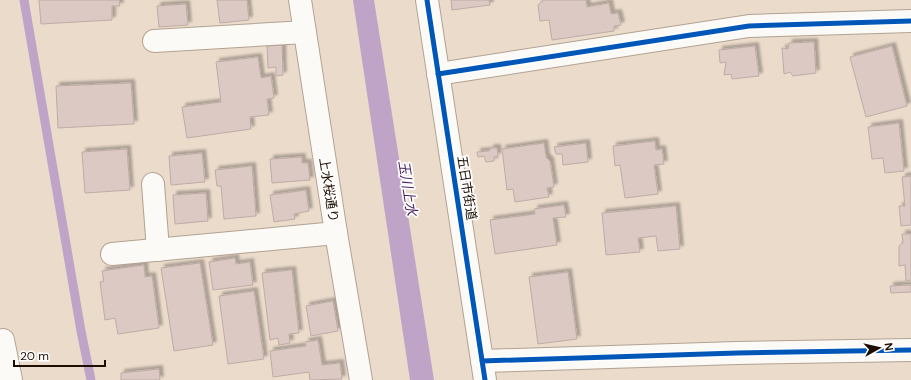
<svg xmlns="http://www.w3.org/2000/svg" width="911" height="380" font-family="'DM Sans','Noto Sans JP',sans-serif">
<defs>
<filter id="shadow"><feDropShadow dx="3.5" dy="-3.5" stdDeviation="1" flood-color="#0004"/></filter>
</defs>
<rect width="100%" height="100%" fill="#ebdbcb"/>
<!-- water -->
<path fill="#bfa4c7" d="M353,0h21l60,380h-24z"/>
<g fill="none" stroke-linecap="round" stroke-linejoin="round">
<!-- stream -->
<path stroke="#bfa4c7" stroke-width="9" d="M24,0l57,331 10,49"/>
</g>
<!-- building -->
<g fill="#ddc9c4" stroke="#beaba6" filter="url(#shadow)">
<path d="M39,0h80l1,6h-8v14l-71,4z"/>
<path d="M217,0h30l2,20 -29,3z"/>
<path d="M451,0h38l1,5 -38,5z"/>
<path d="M543,0h43l1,7 22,-4 2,11 7,-1 3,12 -7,1v5l-62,9 -3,-20 -9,1 -2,-16 5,-4z"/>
<path d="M186,4l2,21 -29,2 -2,-21z"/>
<path d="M814,42l2,31 -23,3 -3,-4 -6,2 -2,-26 6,1 1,-6z"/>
<path d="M282,45l1,30 -7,1v-9l-8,1 -1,-22z"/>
<path d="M755,46l4,30 -27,3 -1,-5 -7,1 2,-13 -6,1 -1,-13z"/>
<path d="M892,46l15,60 -41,11 -16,-60z"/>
<path d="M258,57l3,21 10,-2 3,22 -7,1 2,16 -19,2 1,12 -64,9 -5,-31 39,-5 -5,-40z"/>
<path d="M131,83l3,41 -76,4 -2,-42z"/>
<path d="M899,123l5,48 -19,2 -2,-15 -11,1 -4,-32z"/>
<path d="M655,141l1,9 6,-1 2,15 -10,1 4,29 -33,4 -5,-33 -5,1 -2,-20z"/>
<path d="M544,143l2,14 4,4 4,26 -7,1 2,9 -34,5 -2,-13 -6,1 -5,-41z"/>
<path d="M586,143l2,19 -25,3 -1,-11h-6l-2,-7z"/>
<path d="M491,148h6l1,8 -4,1v4l-8,1 -2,-6 -6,1 -1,-5 12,-1z"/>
<path d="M127,149l3,41 -45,3 -3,-41z"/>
<path d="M202,153l3,29 -34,3 -2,-29z"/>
<path d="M302,157v6h6l2,17 -38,3 -2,-24z"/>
<path d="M252,166l4,50 -32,3 -3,-33h-4l-2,-16z"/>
<path d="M911,176v49l-10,1 -2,-20h6l-3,-29z"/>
<path d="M306,190l3,21 -15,3 1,5 -21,3 -4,-27z"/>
<path d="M206,193l2,28 -33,3 -2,-29z"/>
<path d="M564,205l2,12 -13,1 4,27 -62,9 -5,-34 45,-6 -1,-5z"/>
<path d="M676,206l4,43 -22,2 -2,-15 -18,2 2,14 -34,3 -4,-42z"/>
<path d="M902,234h9v46l-5,1 -1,-16 -6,1v-20l4,-3z"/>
<path d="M235,258l1,6 14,-2 3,23 -40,5 -4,-28z"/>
<path d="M200,263l13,82 -39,6 -13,-83z"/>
<path d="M144,265l1,12 7,-1 7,52 -41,6 -3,-16 -10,2 -5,-38 4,-1 -2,-10z"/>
<path d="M292,270l7,63 -10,1 1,9 -11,2 -1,-7 -8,2 -8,-67z"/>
<path d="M568,272l9,67 -39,5 -9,-67z"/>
<path d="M911,285v7l-20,1 -1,-7z"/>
<path d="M254,291l10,68 -36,5 -9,-68z"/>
<path d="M333,301l5,30 -27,5 -5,-30z"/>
<path d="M318,340l4,25 18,-2 2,16 -32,1 -1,-8 -36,5 -3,-26 36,-5 -1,-4z"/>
<path d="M159,369l1,11h-39v-7z"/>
</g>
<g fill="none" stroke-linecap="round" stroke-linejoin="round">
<!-- minor casing -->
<g stroke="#b2a292" stroke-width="24">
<g id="minor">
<path d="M300,0l36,233 25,147"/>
<path d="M154,41l151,-9"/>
<path d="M438,74l311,-48 162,-5"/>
<path d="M153,184l5,66"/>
<path d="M112,254l224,-21"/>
<path d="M3,340l8,40"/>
<path d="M482,361l255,-8 174,-3"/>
</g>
</g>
<!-- primary casing -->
<g stroke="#b2a292" stroke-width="24">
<path id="primary" d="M427,0l58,380"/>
</g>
<!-- minor -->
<use href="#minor" stroke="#fcfaf7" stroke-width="22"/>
<!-- primary -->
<use href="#primary" stroke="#fcfaf7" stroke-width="22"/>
<!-- cycleway casing -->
<g stroke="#fff" stroke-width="8">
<g id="cycleway">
<path d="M427,0l58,380"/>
<path d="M438,74l311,-48 162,-5"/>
<path d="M482,361l255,-8 174,-3"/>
</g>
</g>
<!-- cycleway -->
<use href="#cycleway" stroke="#0057b8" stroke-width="5"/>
</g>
<g text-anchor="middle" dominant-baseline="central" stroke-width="3.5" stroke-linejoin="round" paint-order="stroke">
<!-- street labels -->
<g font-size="13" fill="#1e0e00" stroke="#fff">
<text transform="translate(467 188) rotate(81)">五日市街道</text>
<text transform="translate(329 190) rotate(81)">上水桜通り</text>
</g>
<!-- water labels -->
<g font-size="14" font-style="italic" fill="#461d61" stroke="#fff">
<text transform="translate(408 188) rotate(81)">玉川上水</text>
</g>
</g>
<!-- north arrow -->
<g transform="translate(879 348) rotate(82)" stroke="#ffffff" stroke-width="3" paint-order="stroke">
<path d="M0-3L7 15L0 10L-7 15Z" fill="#1e0e00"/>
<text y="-6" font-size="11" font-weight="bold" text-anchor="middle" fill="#1e0e00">N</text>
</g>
<!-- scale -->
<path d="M14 360v6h91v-6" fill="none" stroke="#1e0e00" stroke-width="2"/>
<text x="20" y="360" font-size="12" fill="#1e0e00" stroke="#ffffff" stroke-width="3" paint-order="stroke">20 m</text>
</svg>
